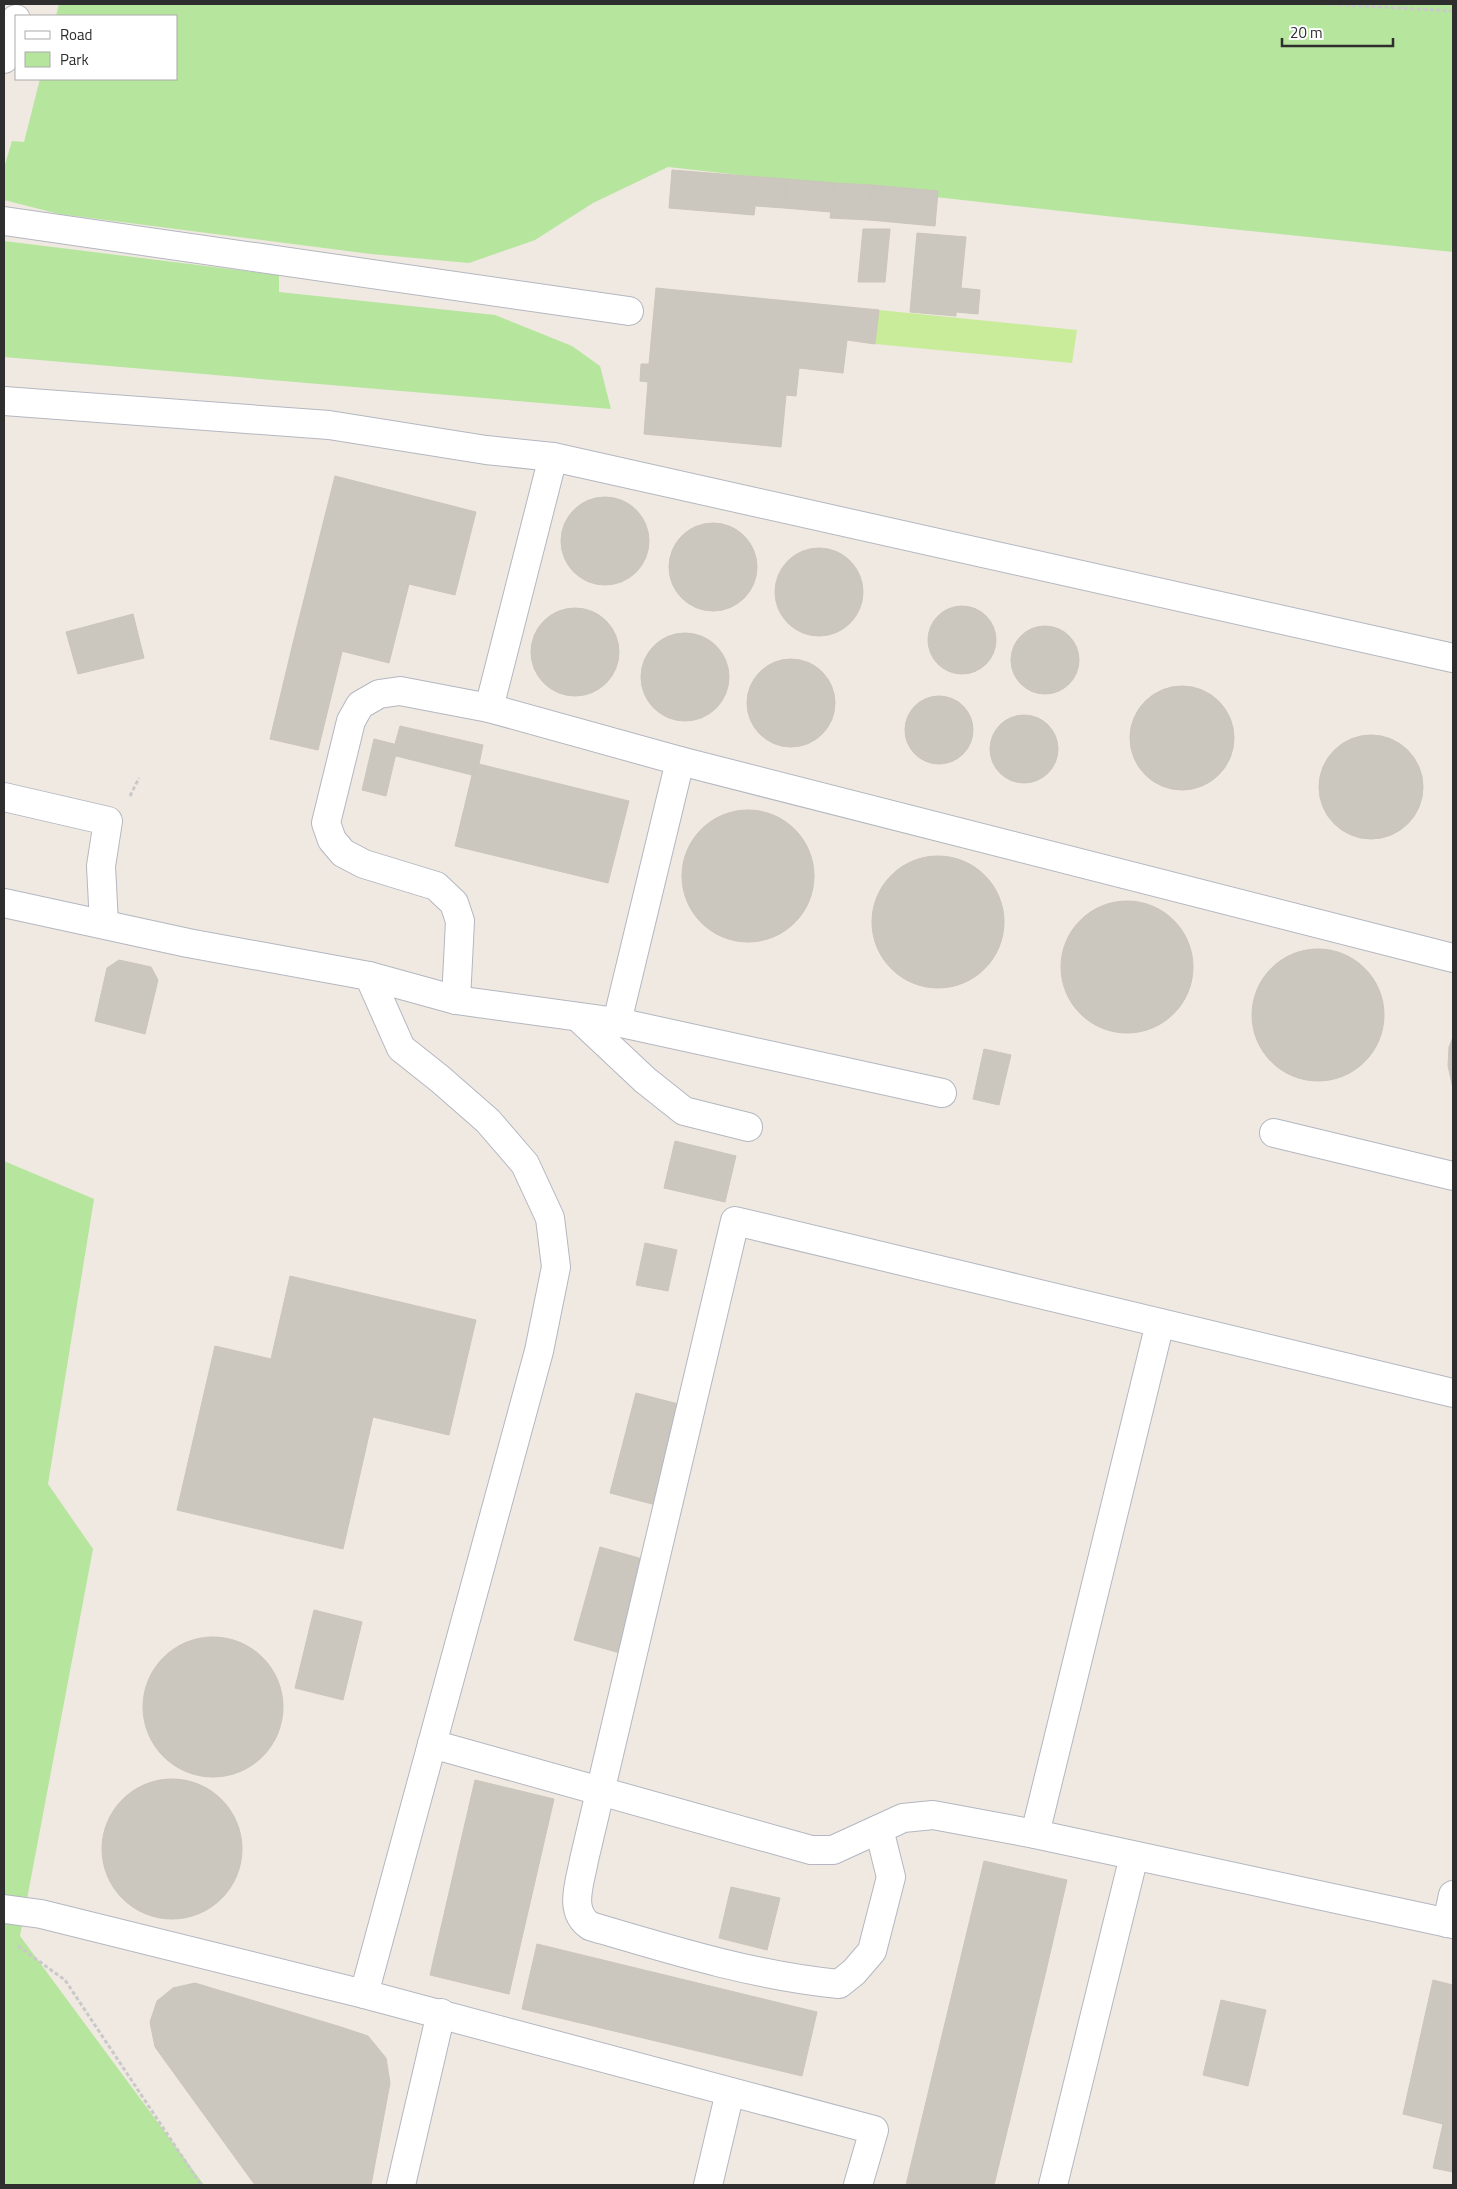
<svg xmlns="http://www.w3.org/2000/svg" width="1457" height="2189" font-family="'Titillium Web',sans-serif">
<rect width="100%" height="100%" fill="#efe9e1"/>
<!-- green -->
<g fill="#b6e59e">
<path d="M59,4h1394v248l-338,-35 -447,-50 -75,36 -58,37 -66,23 -98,-9 -312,-40 -55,-14v-32l8,-27 12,1 16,-63h136v-63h-120z"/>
<path d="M4,241l275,34v17l216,23 77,31 28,20 11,43 -607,-52z"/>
<path d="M4,1161l90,38 -46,285 45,65 -73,387 184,249h-200z"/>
</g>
<!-- pitch -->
<path fill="#c9ec9a" d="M879,310l198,20 -5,33 -197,-19z"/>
<!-- building -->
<g fill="#cbc7bf" stroke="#cbc5ba">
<path d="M672,170l87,7 -5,38 -85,-7z"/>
<path d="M759,177l28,2 -3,29 -28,-2z"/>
<path d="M787,179l47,4 -3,29 -47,-4z"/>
<path d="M834,183l38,2 -3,35 -39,-2z"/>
<path d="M872,185l66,6 -3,35 -66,-6z"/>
<path d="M863,229h27l-5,53h-27z"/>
<path d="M917,233l49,4 -5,51 19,2 -2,24 -22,-2v4l-46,-4z"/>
<path d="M656,288l223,22 -4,34 -28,-4 -4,33 -44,-5 -3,28 -10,-1 -5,52 -137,-13 4,-52 -8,-1 1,-17h8z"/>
<path d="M335,476l141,36 -21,83 -46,-11 -20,79 -95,-24z"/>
<circle cx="605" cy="541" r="44"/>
<circle cx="713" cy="567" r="44"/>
<circle cx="819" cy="592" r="44"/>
<circle cx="962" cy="640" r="34"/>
<circle cx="575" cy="652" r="44"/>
<path d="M133,614l11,44 -66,16 -12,-42z"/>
<circle cx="1045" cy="660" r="34"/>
<circle cx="685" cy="677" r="44"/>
<path d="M294,639l48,13 -24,98 -48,-11z"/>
<circle cx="791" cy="703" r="44"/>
<circle cx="1182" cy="738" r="52"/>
<circle cx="939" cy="730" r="34"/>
<circle cx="1024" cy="749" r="34"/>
<path d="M400,726l83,19 -4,19 -4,-1 -3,12 -76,-19 2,-11 -3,-1z"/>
<circle cx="1371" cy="787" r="52"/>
<path d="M374,739l24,6 -12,51 -24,-6z"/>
<path d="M475,763l154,38 -21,82 -153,-37z"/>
<circle cx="748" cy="876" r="66"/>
<circle cx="938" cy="922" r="66"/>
<circle cx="1127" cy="967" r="66"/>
<circle cx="1318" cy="1015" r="66"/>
<path d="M119,960l32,7 7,13 -13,54 -50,-13 12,-53z"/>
<path d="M1453,1037v51l-5,-22 1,-19z"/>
<path d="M984,1049l27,6 -12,50 -26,-6z"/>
<path d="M675,1141l61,15 -11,46 -61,-14z"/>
<path d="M645,1243l32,7 -9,41 -32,-6z"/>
<path d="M290,1276l186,44 -27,115 -76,-18 -30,132 -166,-39 38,-164 56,13z"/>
<path d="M636,1393l46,12 -26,100 -46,-12z"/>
<path d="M600,1547l46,13 -26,93 -46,-13z"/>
<path d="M314,1610l48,12 -19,78 -48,-12z"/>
<circle cx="213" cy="1707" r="70"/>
<circle cx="172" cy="1849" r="70"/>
<path d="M475,1780l79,19 -45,195 -79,-19z"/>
<path d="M984,1861l83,19 -22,95 -51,210h-88z"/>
<path d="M731,1887l49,11 -13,52 -48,-12z"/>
<path d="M537,1944l280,68 -15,64 -280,-67z"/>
<path d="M1433,1980l20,5v187l-20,-4 10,-44 -40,-10z"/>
<path d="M195,1983l146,44 27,9 18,22 4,25 -19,102h-116l-100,-138 -5,-25 7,-21 16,-13z"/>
<path d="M1221,2000l45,10 -18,76 -45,-11z"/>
</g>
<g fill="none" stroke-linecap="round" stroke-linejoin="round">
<!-- minor casing -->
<g stroke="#b4b7c1" stroke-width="30">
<g id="minor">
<path d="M4,59l12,-40"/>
<path d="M4,221l625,90"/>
<path d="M4,401l325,24 157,25 67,7 900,201"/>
<path d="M489,708l64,-251"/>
<path d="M4,797l104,24 -7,45 3,58"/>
<path d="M4,903l184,40 181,33 32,72 39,31 48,42 37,43 25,54 6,49 -17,84 -175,643 510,136 -16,55"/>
<path d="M369,976l87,24 161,22 325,71"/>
<path d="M456,1000l4,-79 -6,-18 -18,-17 -72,-22 -21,-11 -11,-13 -6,-17 25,-102 9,-16 19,-11 21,-3 89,17 191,53"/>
<path d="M578,1017l67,63 39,31 64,16"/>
<path d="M617,1022l63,-261 773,197"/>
<path d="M1274,1133l179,43"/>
<path d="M432,1744l379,106h22l70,-32 30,-3 102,19 418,90"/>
<path d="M879,1829l12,48 -19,74 -18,21 -15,12c-84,-8 -168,-34 -249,-58 -22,-15 -10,-43 -6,-66l151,-639 718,172"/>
<path d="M1035,1834l125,-511"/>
<path d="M4,1909l37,5 323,80"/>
<path d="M1447,1923l6,-28"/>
<path d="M401,2185l40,-172"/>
<path d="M708,2185l22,-93"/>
<path d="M1053,2185l81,-329"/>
</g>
</g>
<!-- path -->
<g stroke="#c9c9c9" stroke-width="3" stroke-dasharray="4 2.5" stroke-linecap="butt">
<path d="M1326,4l127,7"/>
<path d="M130,796l9,-18"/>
<path d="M18,1946l47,34 136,205"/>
</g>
<!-- minor -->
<use href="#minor" stroke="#fff" stroke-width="28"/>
</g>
<!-- border -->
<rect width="1457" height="2189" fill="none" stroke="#2e2e2e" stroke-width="10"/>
<!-- legend -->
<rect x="15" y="15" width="162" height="65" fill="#ffffff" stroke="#ababab"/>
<rect x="25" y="31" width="25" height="8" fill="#ffffff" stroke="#ababab"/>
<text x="60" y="40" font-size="15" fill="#2e2e2e">Road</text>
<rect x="25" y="52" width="25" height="15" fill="#b6e59e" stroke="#ababab"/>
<text x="60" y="65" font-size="15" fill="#2e2e2e">Park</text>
<!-- scale -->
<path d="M1282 38v8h111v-8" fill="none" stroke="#2e2e2e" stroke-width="2.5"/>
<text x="1290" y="38" font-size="15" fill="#2e2e2e" stroke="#ffffff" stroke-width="4" paint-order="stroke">20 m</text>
</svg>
